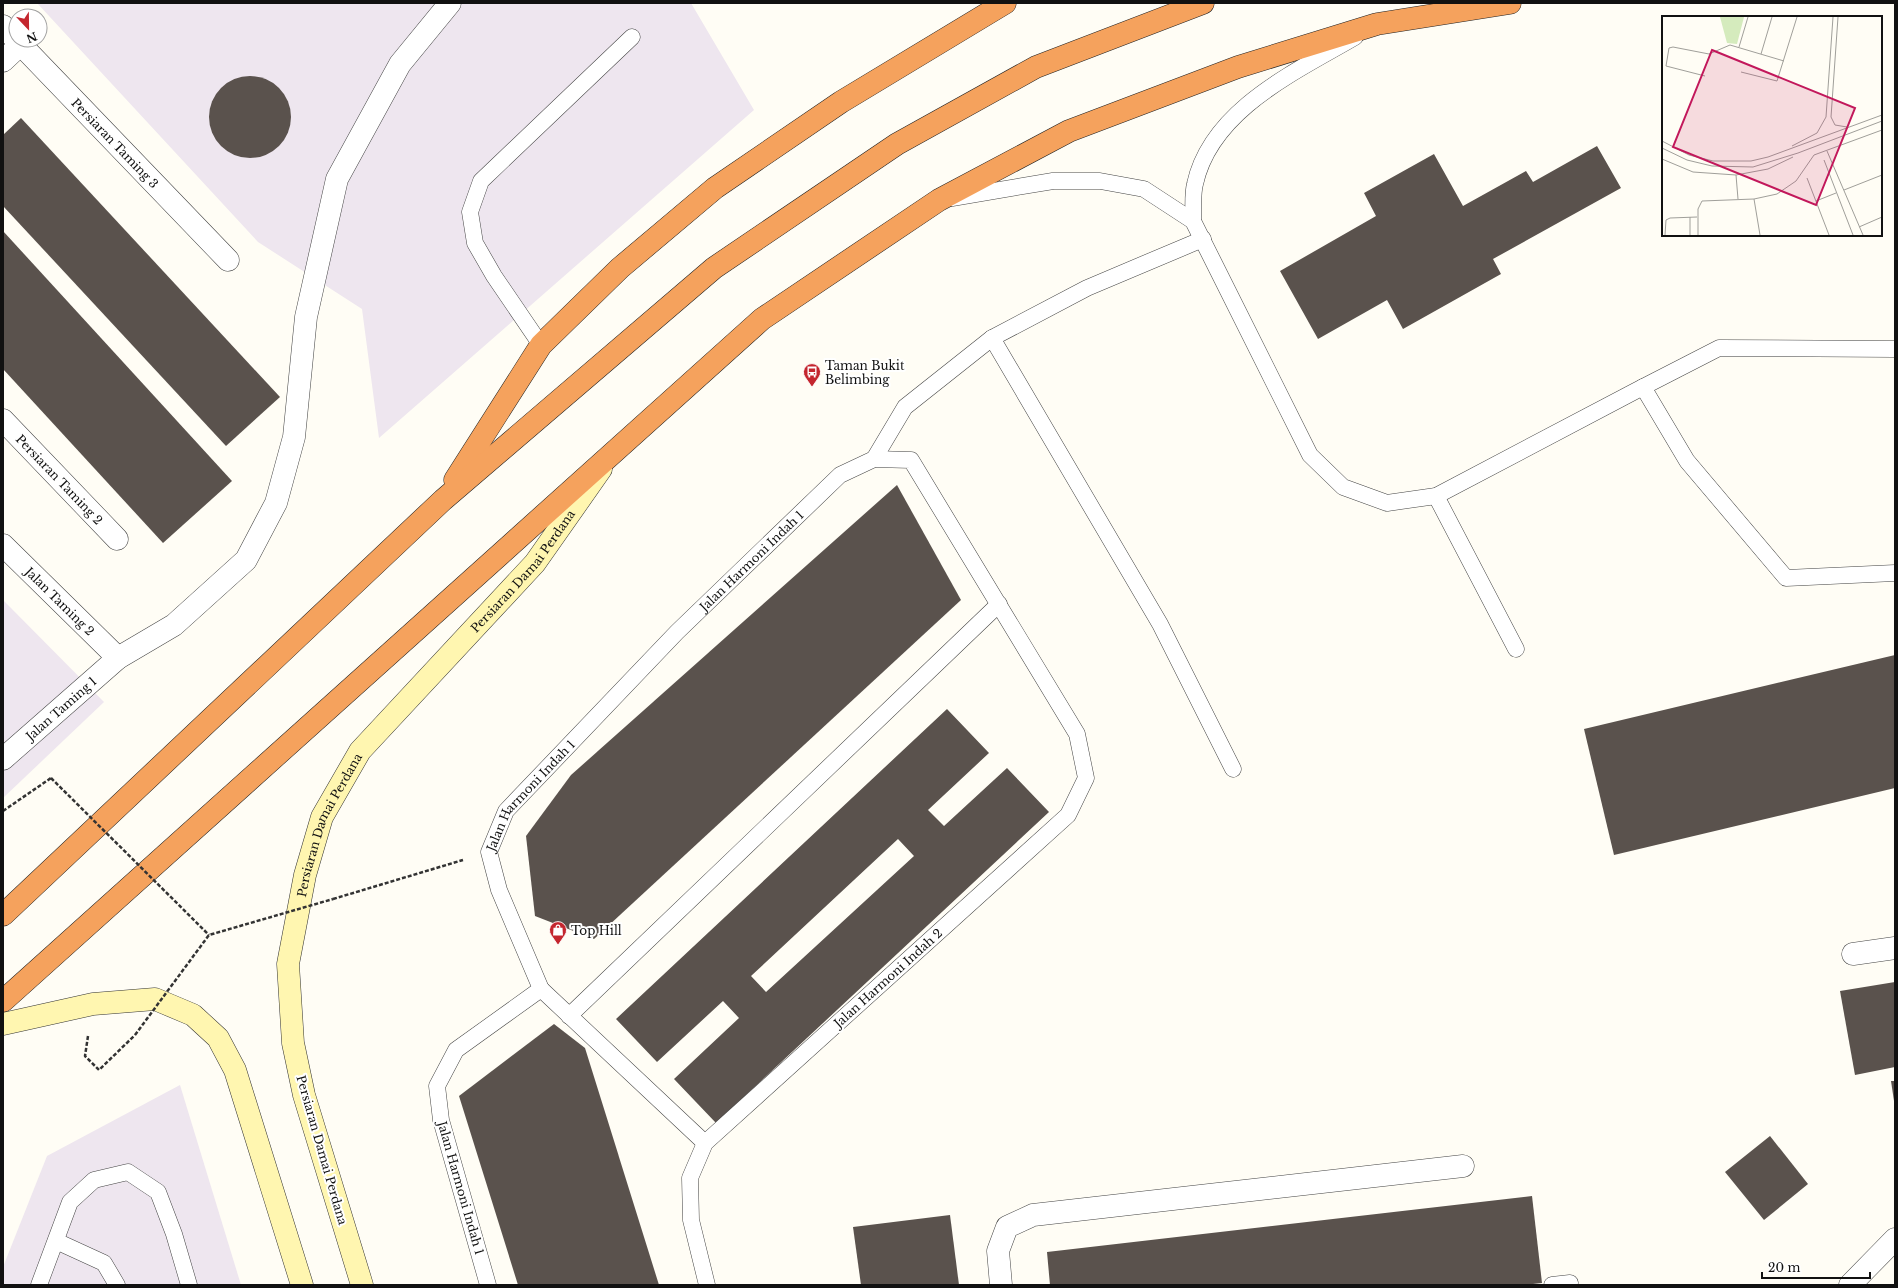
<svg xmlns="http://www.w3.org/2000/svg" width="1898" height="1288" font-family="'Libre Baskerville',serif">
<rect width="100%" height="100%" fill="#fffdf5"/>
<!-- industrial -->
<g fill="#eee6ef">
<path d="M37,3h654l63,107 -375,328 -17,-129 -104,-67z"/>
<path d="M3,600l101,102 -101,96z"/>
<path d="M180,1085l61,200h-238v-18l44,-111z"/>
</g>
<!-- building -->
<g fill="#5a524d" fill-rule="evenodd">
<circle cx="250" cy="117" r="41"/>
<path d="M21,118l259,279 -54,49 -223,-240v-71z"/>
<path d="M1597,146l24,42 -128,71 8,15 -98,55 -16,-29 -69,39 -38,-68 96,-55 -12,-23 70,-39 29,52 63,-35 7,11z"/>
<path d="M3,231l229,250 -69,62 -160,-174z"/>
<path d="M897,485l64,115 -367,339 -59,-23 -9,-80 45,-61z"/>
<path d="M1895,655v133l-281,67 -30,-126z"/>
<path d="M947,709l42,44 -61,57 16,16 63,-58 42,44 -333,311 -42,-44 65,-61 -16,-17 -66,61 -41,-43zM898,839l16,17 -148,136 -15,-16z"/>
<path d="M1895,982v85l-40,8 -15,-84z"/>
<path d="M554,1024l31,24 74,237h-141l-59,-189z"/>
<path d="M1891,1081h4v20h-1z"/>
<path d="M1770,1136l38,48 -44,36 -39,-48z"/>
<path d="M1532,1196l10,87 -19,2h-473l-3,-33z"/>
<path d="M950,1215l9,70h-98l-8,-58z"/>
</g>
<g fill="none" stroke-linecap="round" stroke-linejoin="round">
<!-- lane casing -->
<g stroke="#444" stroke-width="17">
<g id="lane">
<path d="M1355,37c-60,35 -144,73 -160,147 -3,11 -1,25 -2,37l117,234 33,32 44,16 49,-7 207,-109"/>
<path d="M952,198l101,-17h47l44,8 49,32"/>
<path d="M992,338l168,286 73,145"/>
<path d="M541,345l-47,-69 -19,-33 -5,-31 11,-31 151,-144"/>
<path d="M1895,349l-176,-1 -76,39 44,74 99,117 109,-5"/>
<path d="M874,459l31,-52 87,-69 95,-50 116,-49"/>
<path d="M1436,496l80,153"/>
<path d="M541,989l164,154"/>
<path d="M569,1016l430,-412"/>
<path d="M56,1241l48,22 13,22"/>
<path d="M39,1285l31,-83 24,-22 34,-8 30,20 16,42 15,51"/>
<path id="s1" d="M488,1285l-47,-165 -4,-34 19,-36 85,-61 -42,-99 -10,-38 17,-41 171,-179 163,-157 34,-16 37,1 166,274 9,44 -18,37 -363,328 -15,35 1,42 16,65"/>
<path d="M1552,1285l18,-2"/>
</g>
</g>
<!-- street casing -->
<g stroke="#444" stroke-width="23">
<g id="street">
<path id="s2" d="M3,26l225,234"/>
<path d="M3,61l17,-16"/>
<path id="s3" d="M3,420l114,119"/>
<path id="s4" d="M3,545l115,113"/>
<path id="s5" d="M3,759l115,-101 56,-33 72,-65 30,-57 18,-66 12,-120 31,-138 63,-115 50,-61"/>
<path d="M1853,954l42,-6"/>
<path d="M1001,1285l-3,-34 9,-24 26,-12 430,-49"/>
<path d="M1850,1285l45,-46"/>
</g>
</g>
<!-- secondary casing -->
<g stroke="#333" stroke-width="23">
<g id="secondary">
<path d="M3,1024l90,-20 62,-5 38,16 25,23 17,32 67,215"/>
<path id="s6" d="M362,1285l-58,-190 -11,-52 -5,-79 17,-89 17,-58 38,-66 175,-188 66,-94"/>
</g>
</g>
<!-- highway casing -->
<g stroke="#222" stroke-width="23">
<g id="highway">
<path d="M455,480l86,-135 79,-77 95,-80 126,-86 164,-99"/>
<path d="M3,915l440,-415 271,-232 183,-124 139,-77 167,-64"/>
<path d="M3,1001l759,-682 177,-119 130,-69 169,-64 139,-43 133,-21"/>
</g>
</g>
<!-- path -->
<g stroke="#333" stroke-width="2.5" stroke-dasharray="4 2" stroke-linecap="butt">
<path d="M3,811l48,-33"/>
<path d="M333,899l130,-39"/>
<path d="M88,1036l-3,20 14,14 36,-35"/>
</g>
<!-- lane -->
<use href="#lane" stroke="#fff" stroke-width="16"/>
<!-- street -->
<use href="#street" stroke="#fff" stroke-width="22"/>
<!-- secondary -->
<use href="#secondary" stroke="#fff6b0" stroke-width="22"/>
<!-- highway -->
<use href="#highway" stroke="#f5a25d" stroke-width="22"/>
<!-- path-bridge -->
<g stroke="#333" stroke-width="2.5" stroke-dasharray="4 2" stroke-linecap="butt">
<path d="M51,778l158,157"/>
<path d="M135,1035l74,-100 124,-36"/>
</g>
</g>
<!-- icons -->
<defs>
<g id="bus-pin" transform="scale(0.9)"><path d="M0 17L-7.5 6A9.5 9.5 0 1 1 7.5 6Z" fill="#c4262e" stroke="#fff"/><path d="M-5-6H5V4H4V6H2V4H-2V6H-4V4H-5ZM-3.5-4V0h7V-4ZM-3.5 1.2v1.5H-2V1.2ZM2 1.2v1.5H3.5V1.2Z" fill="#fff"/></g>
<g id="shop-pin" transform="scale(0.9)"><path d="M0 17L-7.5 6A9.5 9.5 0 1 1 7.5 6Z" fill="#c4262e" stroke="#fff"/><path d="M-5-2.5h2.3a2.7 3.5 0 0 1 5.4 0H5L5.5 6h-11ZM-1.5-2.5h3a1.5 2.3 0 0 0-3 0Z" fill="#fff"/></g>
</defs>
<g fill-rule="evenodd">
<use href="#bus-pin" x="812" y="372"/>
<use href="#shop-pin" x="558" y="930"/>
</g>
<g text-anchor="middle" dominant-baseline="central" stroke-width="4" stroke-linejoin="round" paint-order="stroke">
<!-- street labels -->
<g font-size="12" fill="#111" stroke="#fff">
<text stroke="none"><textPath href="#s2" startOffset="162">Persiaran Taming 3</textPath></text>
<text stroke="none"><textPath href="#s3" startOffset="82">Persiaran Taming 2</textPath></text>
<text stroke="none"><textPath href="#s1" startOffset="893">Jalan Harmoni Indah 1</textPath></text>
<text stroke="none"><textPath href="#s6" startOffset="801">Persiaran Damai Perdana</textPath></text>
<text stroke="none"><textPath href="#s4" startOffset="80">Jalan Taming 2</textPath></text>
<text stroke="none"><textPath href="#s5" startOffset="77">Jalan Taming 1</textPath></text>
<text stroke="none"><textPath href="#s1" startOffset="569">Jalan Harmoni Indah 1</textPath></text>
<text stroke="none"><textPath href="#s6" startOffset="477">Persiaran Damai Perdana</textPath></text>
<text transform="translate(888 978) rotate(-42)">Jalan Harmoni Indah 2</text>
<text transform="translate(322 1150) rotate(74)">Persiaran Damai Perdana</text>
<text transform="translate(461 1188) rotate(74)">Jalan Harmoni Indah 1</text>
</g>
<!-- poi labels -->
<g font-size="12" fill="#111" stroke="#fff" text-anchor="start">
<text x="825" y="365">Taman Bukit<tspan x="825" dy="14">Belimbing</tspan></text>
<text x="571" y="930">Top Hill</text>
</g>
</g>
<!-- overview -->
<g transform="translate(1662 16)">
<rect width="220" height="220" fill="#fffdf5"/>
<path d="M58,1h24l-7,27 -10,-1z" fill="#d5ebbd"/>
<path fill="none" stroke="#a09f9a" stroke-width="1" d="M176,1l-7,100 4,8 12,2M77,31l9,-30M99,38l11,-37M79,56l36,9 20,-64M43,60l-39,-10 3,-18 4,-1 36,7 21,-9 54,16M0,125l27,14 24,6h38l17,-4 114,-42M130,130l25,-13 9,-16 7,-100M0,132l25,12 25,6 41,1 45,-14 84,-32M165,135l36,84M0,143l31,13 43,3 2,24M162,144l29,75M74,159l32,-6 25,-12M145,162l22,57M182,174l38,-15M92,183l6,36M154,185l20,-8M28,201v18M197,211l23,-10M3,219l1,-15 4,-2 27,-1M36,219v-26l4,-8 52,-2 23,-5 19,-13 18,-26 68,-25"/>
<path fill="#c2185b" fill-opacity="0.15" stroke="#c2185b" stroke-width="2" d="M50,34l143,58 -39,97 -143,-58z"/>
<rect width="220" height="220" fill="none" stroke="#111" stroke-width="2"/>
</g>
<!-- border -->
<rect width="1898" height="1288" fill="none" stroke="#111111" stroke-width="8"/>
<!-- north arrow -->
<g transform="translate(28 28) rotate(158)"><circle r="19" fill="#ffffff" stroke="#a0a0a0"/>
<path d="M0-3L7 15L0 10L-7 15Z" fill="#c4262e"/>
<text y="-6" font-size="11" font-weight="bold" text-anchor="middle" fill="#111111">N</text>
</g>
<!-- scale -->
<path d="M1762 1272v6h108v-6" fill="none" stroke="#111111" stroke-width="2"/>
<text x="1768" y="1272" font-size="12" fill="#111111" stroke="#ffffff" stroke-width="3" paint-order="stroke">20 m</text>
</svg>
